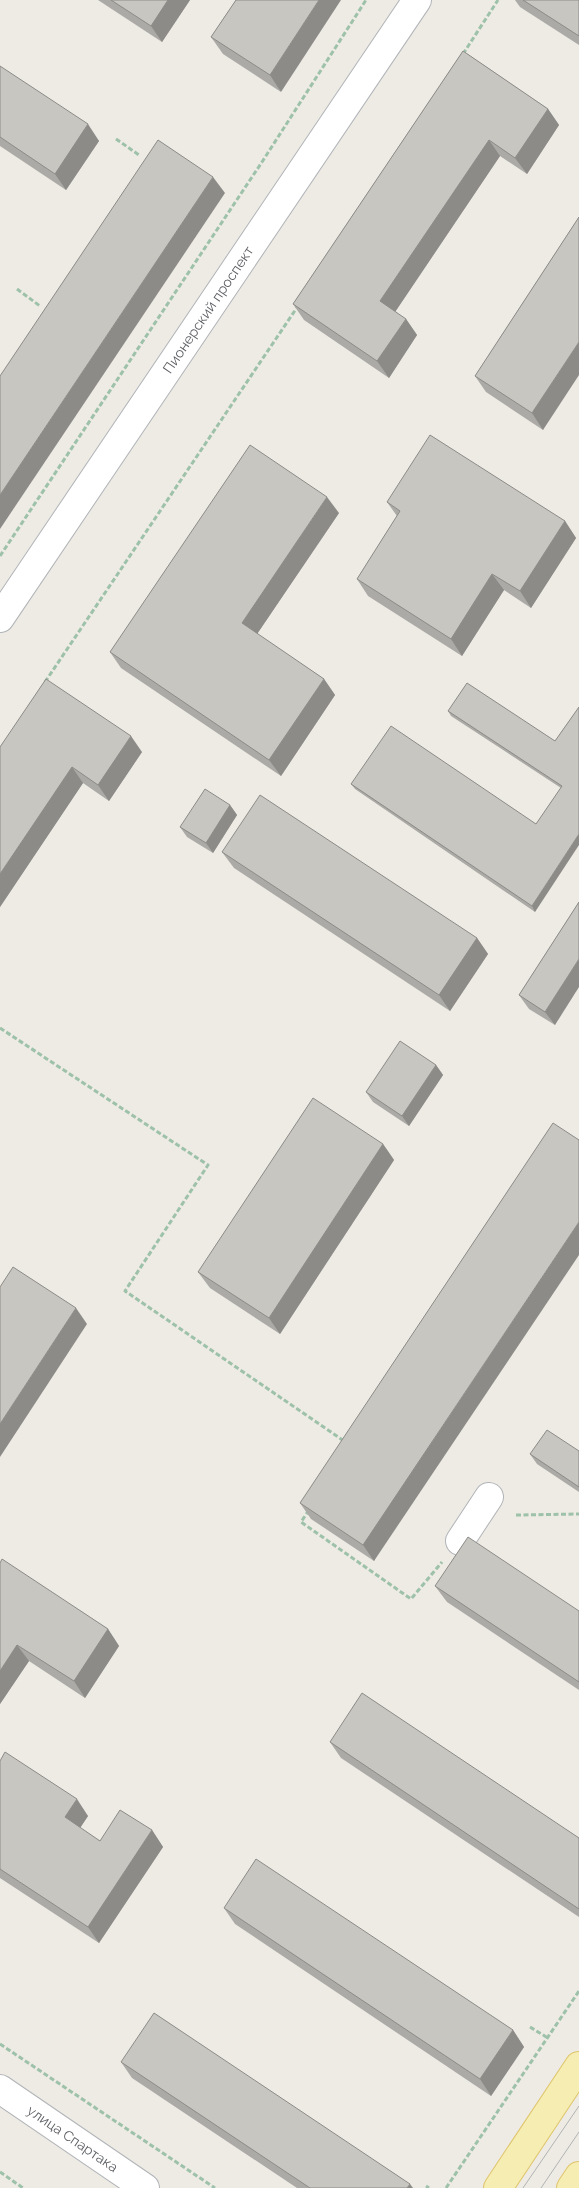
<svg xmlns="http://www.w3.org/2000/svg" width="579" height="2188" font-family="Raleway,sans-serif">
<rect width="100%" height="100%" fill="#edebe4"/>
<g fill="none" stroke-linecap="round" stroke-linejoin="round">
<!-- minor casing -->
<g stroke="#b1b4b8" stroke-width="30">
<g id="minor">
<path id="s1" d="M0,618l417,-618"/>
<path d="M460,1541l29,-44"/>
<path id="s2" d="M0,2089l145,99"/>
</g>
</g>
<!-- major casing -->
<g stroke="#dfc46b" stroke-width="30">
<g id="major">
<path d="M498,2188l81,-122"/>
<path d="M571,2188l8,-12"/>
</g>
</g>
<!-- path -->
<g stroke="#9ec1aa" stroke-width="3" stroke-dasharray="5 2.5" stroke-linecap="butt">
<path d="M463,54l35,-54"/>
<path d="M116,139l23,16"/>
<path d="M17,289l23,17"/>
<path d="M0,556l262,-394 104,-162"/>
<path d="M45,682l253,-376"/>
<path d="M0,1028l208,137 -83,126 219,150"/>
<path d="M309,1510l-8,12 110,77 31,-37"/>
<path d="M516,1515l63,-1"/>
<path d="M530,2027l18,11"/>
<path d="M0,2044l215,144"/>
<path d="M0,2172l23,16"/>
<path d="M426,2186l3,2"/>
<path d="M446,2188l133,-197"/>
</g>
<!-- minor -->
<use href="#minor" stroke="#fff" stroke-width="28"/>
<!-- major -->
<use href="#major" stroke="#f5edb1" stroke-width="28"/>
<!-- tram -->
<g stroke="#b2b3b3" stroke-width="1">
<path d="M523,2188l56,-82"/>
<path d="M541,2188l38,-56"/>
</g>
</g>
<!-- wall -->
<g fill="#acaaa6">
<path d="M98,0h92l-28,42z"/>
<path d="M236,0l45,92 -58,-38 -12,-17z"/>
<path d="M515,0h64v45l-59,-38z"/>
<path d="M463,51l85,58 11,16 -32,49 -27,-18 -105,156 11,7 11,16 -28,43 -85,-58 -11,-16z"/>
<path d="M0,66l99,75 -33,49 -66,-44z"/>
<path d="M579,217l-36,213 -57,-38 -11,-16z"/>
<path d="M387,502l178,19 11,17 -45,70 -27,-18 -42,66 -94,-60 -11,-17 40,-63z"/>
<path d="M339,513l-82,121 67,45 11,16 -54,81 -160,-108 -11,-16z"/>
<path d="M579,707l-44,205 -180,-123 -4,-5 185,40 25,-36 -110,-72 -3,-5 107,30z"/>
<path d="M0,747l142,5 -33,49 -26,-18 -83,124z"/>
<path d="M230,805l7,10 -24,38 -26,-16 -7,-10z"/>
<path d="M222,852l255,86 11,16 -38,57 -216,-143z"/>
<path d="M579,902l-24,123 -26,-16 -10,-14z"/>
<path d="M436,1065l7,10 -34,51 -36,-24 -7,-10z"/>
<path d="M579,1140l-205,421 -63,-42 -11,-16z"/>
<path d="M383,1144l11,16 -114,174 -70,-46 -12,-16z"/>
<path d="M579,1451v41l-42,-28 -7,-10z"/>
<path d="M0,1563l108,66 11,17 -34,52 -56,-37 -29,43z"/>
<path d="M435,1586l144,25v79l-132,-88z"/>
<path d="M330,1742l249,96v79l-238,-159z"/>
<path d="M0,1761l88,55 -8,12 20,13 52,-11 11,17 -64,96 -99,-65z"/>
<path d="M224,1908l289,122 11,17 -33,49 -256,-172z"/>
<path d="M121,2062l292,126h-116l-165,-110z"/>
</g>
<!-- shaded-wall -->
<g fill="#8c8b87">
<path d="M168,0h22l-28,42 -11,-16z"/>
<path d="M319,0h22l-60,92 -11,-17z"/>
<path d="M548,109l11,16 -32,49 -12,-16z"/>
<path d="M88,124l11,17 -33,49 -11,-16z"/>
<path d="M489,140l11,16 -109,162 -11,-17z"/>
<path d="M213,177l12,16 -225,336v-34z"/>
<path d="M406,319l11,16 -28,43 -12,-17z"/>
<path d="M579,342v33l-36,55 -11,-17z"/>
<path d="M327,497l12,16 -86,127 -11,-17z"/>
<path d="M565,521l11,17 -45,70 -11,-17z"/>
<path d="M492,574l12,16 -42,66 -11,-17z"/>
<path d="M324,679l11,16 -54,81 -12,-16z"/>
<path d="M131,736l11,16 -33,49 -11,-16z"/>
<path d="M72,767l11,16 -83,124v-33z"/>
<path d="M230,805l7,10 -24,38 -7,-10z"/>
<path d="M579,834v11l-44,67 -3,-6z"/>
<path d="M477,938l11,16 -38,57 -11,-16z"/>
<path d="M579,959v28l-24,38 -10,-13z"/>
<path d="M436,1065l7,10 -34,51 -7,-10z"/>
<path d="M383,1144l11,16 -114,174 -11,-16z"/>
<path d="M579,1222v33l-205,306 -11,-16z"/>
<path d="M76,1308l11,16 -87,133v-33z"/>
<path d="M108,1629l11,17 -34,52 -11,-17z"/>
<path d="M17,1645l12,16 -29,43v-33z"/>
<path d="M77,1799l11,17 -12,18 -11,-17z"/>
<path d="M152,1830l11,17 -64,96 -11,-16z"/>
<path d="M513,2030l11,17 -33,49 -11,-17z"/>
<path d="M410,2184l3,4h-6z"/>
</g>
<!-- building -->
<g fill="#c8c6c1" stroke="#8c8b87">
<path d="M111,0h57l-17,26z"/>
<path d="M236,0h83l-49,75 -59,-38z"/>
<path d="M523,0h56v36z"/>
<path d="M463,51l85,58 -33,49 -26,-18 -109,161 26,18 -29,42 -84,-57z"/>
<path d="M0,66l88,58 -33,50 -55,-37z"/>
<path d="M158,140l55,37 -213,318v-119z"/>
<path d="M579,217v125l-47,71 -57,-37z"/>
<path d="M430,435l135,86 -45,70 -28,-17 -41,65 -94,-60 43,-68 -13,-9z"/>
<path d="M250,445l77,52 -85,126 82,56 -55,81 -159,-108z"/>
<path d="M46,679l85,57 -33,49 -26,-18 -72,107v-127z"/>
<path d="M467,683l88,58 24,-34v127l-47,72 -181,-122 40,-58 145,98 26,-38 -114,-75z"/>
<path d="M205,789l25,16 -24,38 -26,-16z"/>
<path d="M260,795l217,143 -38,57 -217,-143z"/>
<path d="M579,902v57l-34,53 -26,-17z"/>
<path d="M400,1041l36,24 -34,51 -36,-24z"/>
<path d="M313,1098l70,46 -114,174 -71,-46z"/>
<path d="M553,1123l26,17v82l-216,323 -63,-42z"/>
<path d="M13,1267l63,41 -76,116v-137z"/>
<path d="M547,1430l32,21v36l-49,-33z"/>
<path d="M468,1537l111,74v71l-144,-96z"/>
<path d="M2,1559l106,70 -34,52 -57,-36 -17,26v-108z"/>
<path d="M362,1693l217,145v71l-249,-167z"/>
<path d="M5,1752l72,47 -12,18 35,24 20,-31 32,20 -64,97 -88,-58v-108z"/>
<path d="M256,1859l257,171 -33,49 -256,-171z"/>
<path d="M154,2013l256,171 -3,4h-97l-189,-126z"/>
</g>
<g text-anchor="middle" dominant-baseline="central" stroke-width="5" stroke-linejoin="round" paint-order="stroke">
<!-- street labels -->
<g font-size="14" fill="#5c5f63" stroke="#fff">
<text stroke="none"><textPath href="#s1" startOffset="372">Пионерский проспект</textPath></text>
<text stroke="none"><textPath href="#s2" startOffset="88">улица Спартака</textPath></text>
</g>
</g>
</svg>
